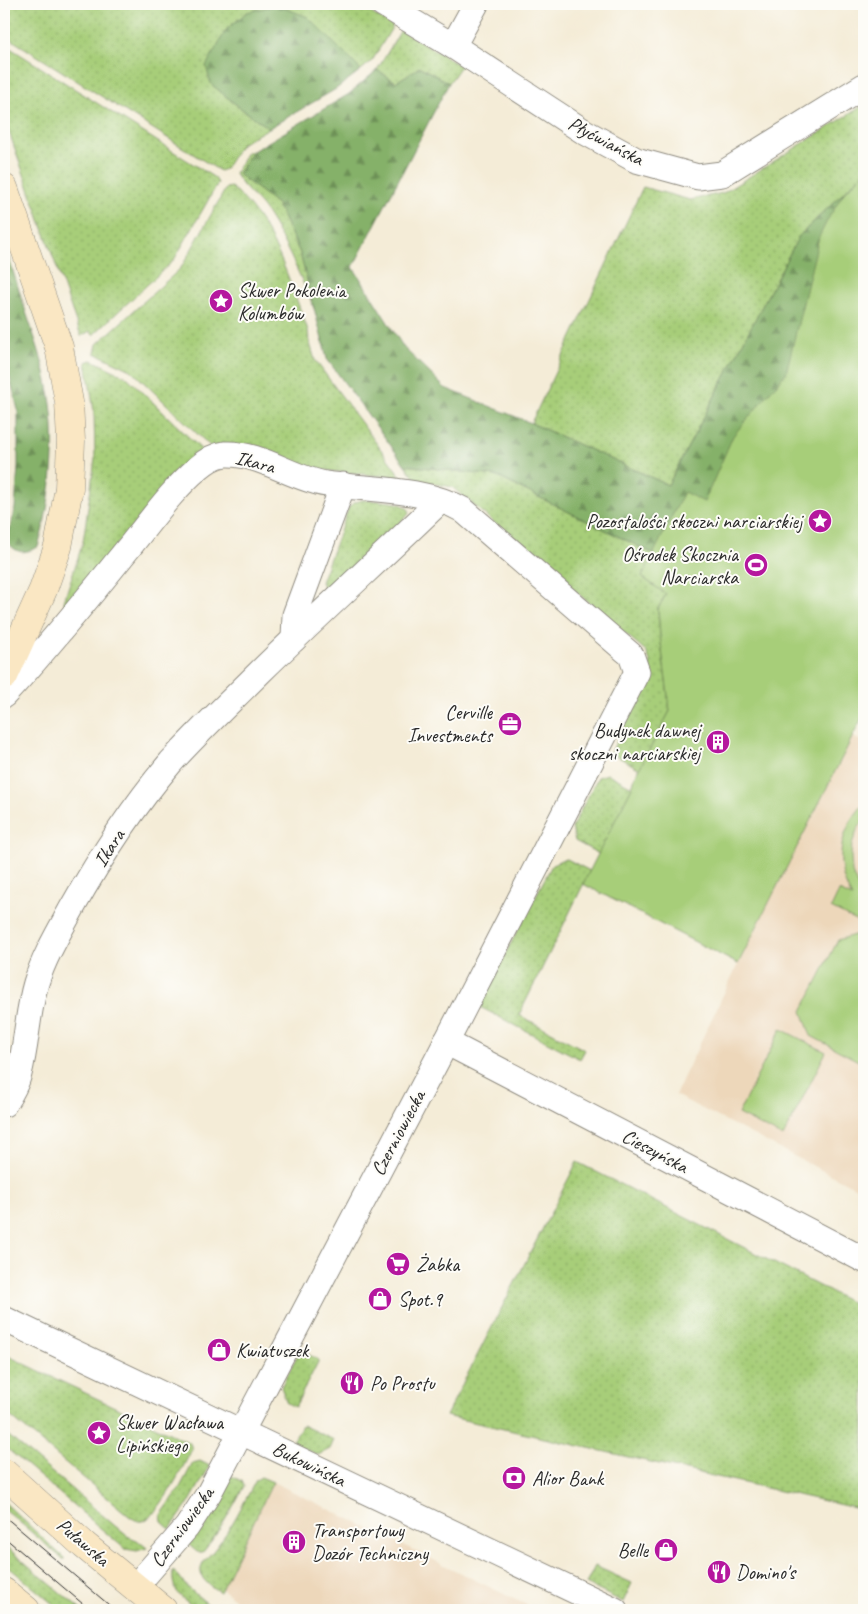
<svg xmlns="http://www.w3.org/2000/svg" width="868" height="1614" font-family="Caveat,sans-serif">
<defs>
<pattern id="grass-dots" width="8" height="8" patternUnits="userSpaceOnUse" patternTransform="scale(1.25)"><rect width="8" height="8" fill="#a7ce79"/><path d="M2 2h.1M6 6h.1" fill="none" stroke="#90b169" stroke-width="1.8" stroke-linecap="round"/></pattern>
<pattern id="forest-firs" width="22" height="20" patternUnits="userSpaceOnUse" patternTransform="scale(1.25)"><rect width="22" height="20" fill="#85b169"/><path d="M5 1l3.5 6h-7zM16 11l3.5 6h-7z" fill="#6d9057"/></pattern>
</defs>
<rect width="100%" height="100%" fill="#fdfcf7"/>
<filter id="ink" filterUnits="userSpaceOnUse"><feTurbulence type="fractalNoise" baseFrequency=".02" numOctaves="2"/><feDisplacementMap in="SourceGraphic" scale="10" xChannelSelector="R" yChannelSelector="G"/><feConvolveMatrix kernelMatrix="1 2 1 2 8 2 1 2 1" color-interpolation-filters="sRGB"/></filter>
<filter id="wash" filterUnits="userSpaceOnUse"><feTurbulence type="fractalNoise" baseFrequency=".0096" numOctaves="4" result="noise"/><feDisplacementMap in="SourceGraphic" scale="20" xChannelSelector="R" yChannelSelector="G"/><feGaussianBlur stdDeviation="1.12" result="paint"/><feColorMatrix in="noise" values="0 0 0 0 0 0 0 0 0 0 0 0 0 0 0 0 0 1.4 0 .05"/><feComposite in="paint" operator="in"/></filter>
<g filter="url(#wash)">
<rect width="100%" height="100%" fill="#f4ecd7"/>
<!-- built -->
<g fill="#edd7ba">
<path d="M853,737l11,5v450l-189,-97 63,-131z"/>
<path d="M273,1482l264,128h-289l-27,-22z"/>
</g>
<!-- grass -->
<g fill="url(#grass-dots)" stroke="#697c52">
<path d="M4,4h352l37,22 -21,35 -11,9 -53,-53 -97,67 28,23 30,21 -28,16 -16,25 -5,2 -216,-136z"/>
<path d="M401,30l60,36 -12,17 -29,-16 -24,15 -19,-12z"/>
<path d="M4,44l211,134 3,5 -44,77 -81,75 -3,-4 -9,5 -77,-218z"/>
<path d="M864,105v68l-65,63 -131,249 -137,-62 112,-236 47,13 33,-7z"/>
<path d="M253,151l-15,23 39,30 23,49 15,58c-14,-34 -29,-68 -49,-99 -8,-13 -27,-27 -31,-39l12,-21z"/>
<path d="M231,187c43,36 57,92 77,143l1,10 6,20 87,118 -83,-8 -108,-23 -80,-77 -36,-17 2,-9 84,-76 45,-80z"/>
<path d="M92,360l35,17 76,74 -35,34 -103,121 -1,-5 19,-59 12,-83 -1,-48 -8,-49z"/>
<path d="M405,465l91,11 158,78 12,40 -8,15 2,26 10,76 -30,58 -29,-16 39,-82v-10l-4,-10 -194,-164 -36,-7z"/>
<path d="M362,500c12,1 40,0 47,10l-1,5 -78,75c-5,-1 -7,-3 -9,-8l28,-75 4,-4z"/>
<path d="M608,774l24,13 -33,67 -24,-13 -3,-14 26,-50z"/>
<path d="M567,859l23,12 -71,144 66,35 -5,9 -102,-53 74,-141 9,-5z"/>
<path d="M577,1162l287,147v201l-418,-94z"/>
<path d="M300,1350l19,10 -24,47 -8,-4 -6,-16z"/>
<path d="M4,1354l186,89 2,6c-7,15 -34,68 -49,72 -5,1 -10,-2 -14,-5l-125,-105z"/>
<path d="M302,1425l32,15 -4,9 -12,6 -26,-12z"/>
<path d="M4,1432l123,104 10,4 10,8 -10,3 -12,-2 -121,-103z"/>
<path d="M200,1461l10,5 -21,37 -19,26 -8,-7 -1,-7 17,-24 15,-28z"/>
<path d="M231,1476l11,5 2,5c-12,23 -25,46 -41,66h-6l-9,-8 19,-24z"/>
<path d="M261,1477l12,5 -53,110c-7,-4 -18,-11 -19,-19 -2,-8 8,-17 13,-23 17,-21 29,-46 42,-70z"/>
<path d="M4,1502l61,57 -1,1 -60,-51z"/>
<path d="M4,1545l77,65h-21l-56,-47z"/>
<path d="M595,1566l37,17 -9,19 -37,-18z"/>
<path d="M173,1571l6,5 7,10 29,24h-18c-15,-13 -26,-17 -24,-39z"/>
</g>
<!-- forest -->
<g fill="url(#forest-firs)" stroke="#586e4a">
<path d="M276,5l32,12 53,53 -25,19 -67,39 -30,-21 -28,-23 -5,-18 20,-36 21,-18z"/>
<path d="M420,67l29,16 -96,184 51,81 41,40 86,35 137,62 131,-249 65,-63 -197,514 -9,-78 8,-15 -24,-17 12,-23 -158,-78 -91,-11 -78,-106 -27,-106 -23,-49 -39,-30 15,-23 96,-57 28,-24 19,12z"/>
<path d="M4,243c8,24 15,48 23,72 10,29 20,58 24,89 6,45 0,99 -13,143 -15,7 -20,7 -31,-5l8,-34 3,-41v-57l-14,-56z"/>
</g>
<!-- pitch -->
<g fill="#a7ce79" stroke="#697c52">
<path d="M864,173v541l-126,250 -155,-80 49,-97 3,-10 35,-66 -10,-76 -2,-26 8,-15 -24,-17 42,-85 20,10 29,-66 53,-63 33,-136 9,-18 16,-26z"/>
<path d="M864,804v16l-7,10 -5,14 -1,13 1,15 6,15 6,9v29l-33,-17 8,-17 13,6c-19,-32 -13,-67 12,-93z"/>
<path d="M864,932v132l-53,-28 -9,-25 36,-71z"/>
<path d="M781,1029l45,23 -43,85 -45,-23z"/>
</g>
</g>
<g filter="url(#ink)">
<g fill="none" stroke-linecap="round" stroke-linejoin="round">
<!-- street casing -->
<g stroke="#908c81" stroke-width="27">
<g id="street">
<path d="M383,4l70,42 130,85 53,29 62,17 24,-3 142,-88"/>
<path d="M453,46l23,-42"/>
<path d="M294,639l1,-24 48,-130"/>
<path d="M4,695c43,-46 82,-95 122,-144 23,-28 45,-60 72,-83 8,-7 17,-13 27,-14 34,-2 68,25 101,30 44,6 98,4 137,26l162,140 6,5 6,17 -201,390 -227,431 -22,34 -52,60"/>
<path d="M446,1042l418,218"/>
<path d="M4,1104c6,-9 12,-19 15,-30 8,-30 8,-61 17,-91 8,-26 23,-51 36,-75 29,-52 61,-101 99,-146 28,-31 59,-60 89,-90 59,-58 121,-114 180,-171"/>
<path d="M4,1319l611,291"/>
</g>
</g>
<!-- secondary casing -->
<g stroke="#908c81" stroke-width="29">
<g id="secondary">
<path d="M4,188l55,159 10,55 2,39 -2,47 -11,59 -15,43 -39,86"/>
<path d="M4,1473l80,72 79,65"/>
<path d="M4,1592l22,18"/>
</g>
</g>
<!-- street -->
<use href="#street" stroke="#fff" stroke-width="25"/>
<!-- secondary -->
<use href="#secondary" stroke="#fae7c3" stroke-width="28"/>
<!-- tram -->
<g stroke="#2b2b2b" stroke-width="1">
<path d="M4,1516l111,94"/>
<path d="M4,1537l86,73"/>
</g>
</g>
</g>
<!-- icons -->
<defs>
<g id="sight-disc" transform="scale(1.25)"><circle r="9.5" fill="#b5179e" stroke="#fdfcf7"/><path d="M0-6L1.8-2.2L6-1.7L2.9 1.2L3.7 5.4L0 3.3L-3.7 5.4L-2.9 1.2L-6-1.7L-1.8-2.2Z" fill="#fff"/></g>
<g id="stadium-disc" transform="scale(1.25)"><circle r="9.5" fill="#b5179e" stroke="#fdfcf7"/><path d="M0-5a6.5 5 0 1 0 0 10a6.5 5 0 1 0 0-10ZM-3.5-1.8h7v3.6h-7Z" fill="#fff"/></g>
<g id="office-disc" transform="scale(1.25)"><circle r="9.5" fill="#b5179e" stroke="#fdfcf7"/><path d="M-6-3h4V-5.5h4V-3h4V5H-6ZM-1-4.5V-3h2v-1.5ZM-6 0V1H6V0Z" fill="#fff"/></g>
<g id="building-disc" transform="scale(1.25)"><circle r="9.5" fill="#b5179e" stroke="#fdfcf7"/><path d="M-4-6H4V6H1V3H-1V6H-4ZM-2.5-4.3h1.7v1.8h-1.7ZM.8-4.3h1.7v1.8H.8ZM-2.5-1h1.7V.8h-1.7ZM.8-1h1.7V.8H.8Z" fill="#fff"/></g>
<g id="supermarket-disc" transform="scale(1.25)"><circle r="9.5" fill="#b5179e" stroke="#fdfcf7"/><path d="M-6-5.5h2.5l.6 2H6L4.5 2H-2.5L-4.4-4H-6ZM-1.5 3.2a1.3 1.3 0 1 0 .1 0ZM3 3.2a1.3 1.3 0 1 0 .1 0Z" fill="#fff"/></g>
<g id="shop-disc" transform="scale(1.25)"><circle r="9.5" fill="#b5179e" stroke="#fdfcf7"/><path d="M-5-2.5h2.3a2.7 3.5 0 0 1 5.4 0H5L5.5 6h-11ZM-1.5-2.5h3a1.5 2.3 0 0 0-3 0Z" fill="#fff"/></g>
<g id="restaurant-disc" transform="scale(1.25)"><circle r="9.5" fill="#b5179e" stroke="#fdfcf7"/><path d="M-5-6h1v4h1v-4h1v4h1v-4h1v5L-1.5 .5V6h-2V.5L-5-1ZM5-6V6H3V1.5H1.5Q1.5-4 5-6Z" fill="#fff"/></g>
<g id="bank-disc" transform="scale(1.25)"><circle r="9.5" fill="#b5179e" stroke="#fdfcf7"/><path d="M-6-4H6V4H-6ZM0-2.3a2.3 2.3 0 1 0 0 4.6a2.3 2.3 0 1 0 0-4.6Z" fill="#fff"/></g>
</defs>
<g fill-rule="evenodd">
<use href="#sight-disc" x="221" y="301"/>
<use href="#sight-disc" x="820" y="521"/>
<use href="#stadium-disc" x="756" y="565"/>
<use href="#office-disc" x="510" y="724"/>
<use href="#building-disc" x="718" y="742"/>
<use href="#supermarket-disc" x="398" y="1264"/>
<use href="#shop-disc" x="380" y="1299"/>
<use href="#shop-disc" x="219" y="1350"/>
<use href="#restaurant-disc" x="352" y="1383"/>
<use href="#sight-disc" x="99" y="1433"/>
<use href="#bank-disc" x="514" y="1478"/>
<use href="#building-disc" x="294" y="1542"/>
<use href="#shop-disc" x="666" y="1550"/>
<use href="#restaurant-disc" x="719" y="1572"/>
</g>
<g text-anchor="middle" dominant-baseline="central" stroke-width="4" stroke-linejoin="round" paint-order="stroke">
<!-- street labels -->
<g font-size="20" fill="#2b2b2b" stroke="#fdfcf7">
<text transform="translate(606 141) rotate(28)">Płyćwiańska</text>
<text transform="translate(255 462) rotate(15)">Ikara</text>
<text transform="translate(109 848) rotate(-57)">Ikara</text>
<text transform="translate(398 1133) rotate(-62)">Czerniowiecka</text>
<text transform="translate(655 1151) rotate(28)">Cieszyńska</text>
<text transform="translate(309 1464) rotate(26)">Bukowińska</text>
<text transform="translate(182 1527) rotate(-54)">Czerniowiecka</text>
<text transform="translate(83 1542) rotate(41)">Puławska</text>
</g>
<!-- poi labels -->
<g font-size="20" fill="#2b2b2b" stroke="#fdfcf7" text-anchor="start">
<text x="238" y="290">Skwer Pokolenia<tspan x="238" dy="23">Kolumbów</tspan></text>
<text x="802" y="521" text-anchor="end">Pozostalości skoczni narciarskiej</text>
<text x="738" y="554" text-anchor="end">Ośrodek Skocznia<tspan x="738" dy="23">Narciarska</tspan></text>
<text x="492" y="712" text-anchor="end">Cerville<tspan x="492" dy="23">Investments</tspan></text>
<text x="700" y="730" text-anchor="end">Budynek dawnej<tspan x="700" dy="23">skoczni narciarskiej</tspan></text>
<text x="416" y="1264">Żabka</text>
<text x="398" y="1299">Spot.9</text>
<text x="236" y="1350">Kwiatuszek</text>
<text x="370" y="1383">Po Prostu</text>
<text x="116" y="1422">Skwer Wacława<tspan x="116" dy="23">Lipińskiego</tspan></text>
<text x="532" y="1478">Alior Bank</text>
<text x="312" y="1530">Transportowy<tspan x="312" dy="23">Dozór Techniczny</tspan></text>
<text x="648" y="1550" text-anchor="end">Belle</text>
<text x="736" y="1572">Domino's</text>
</g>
</g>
<!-- margin -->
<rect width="868" height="1614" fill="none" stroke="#fdfcf7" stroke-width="20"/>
</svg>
